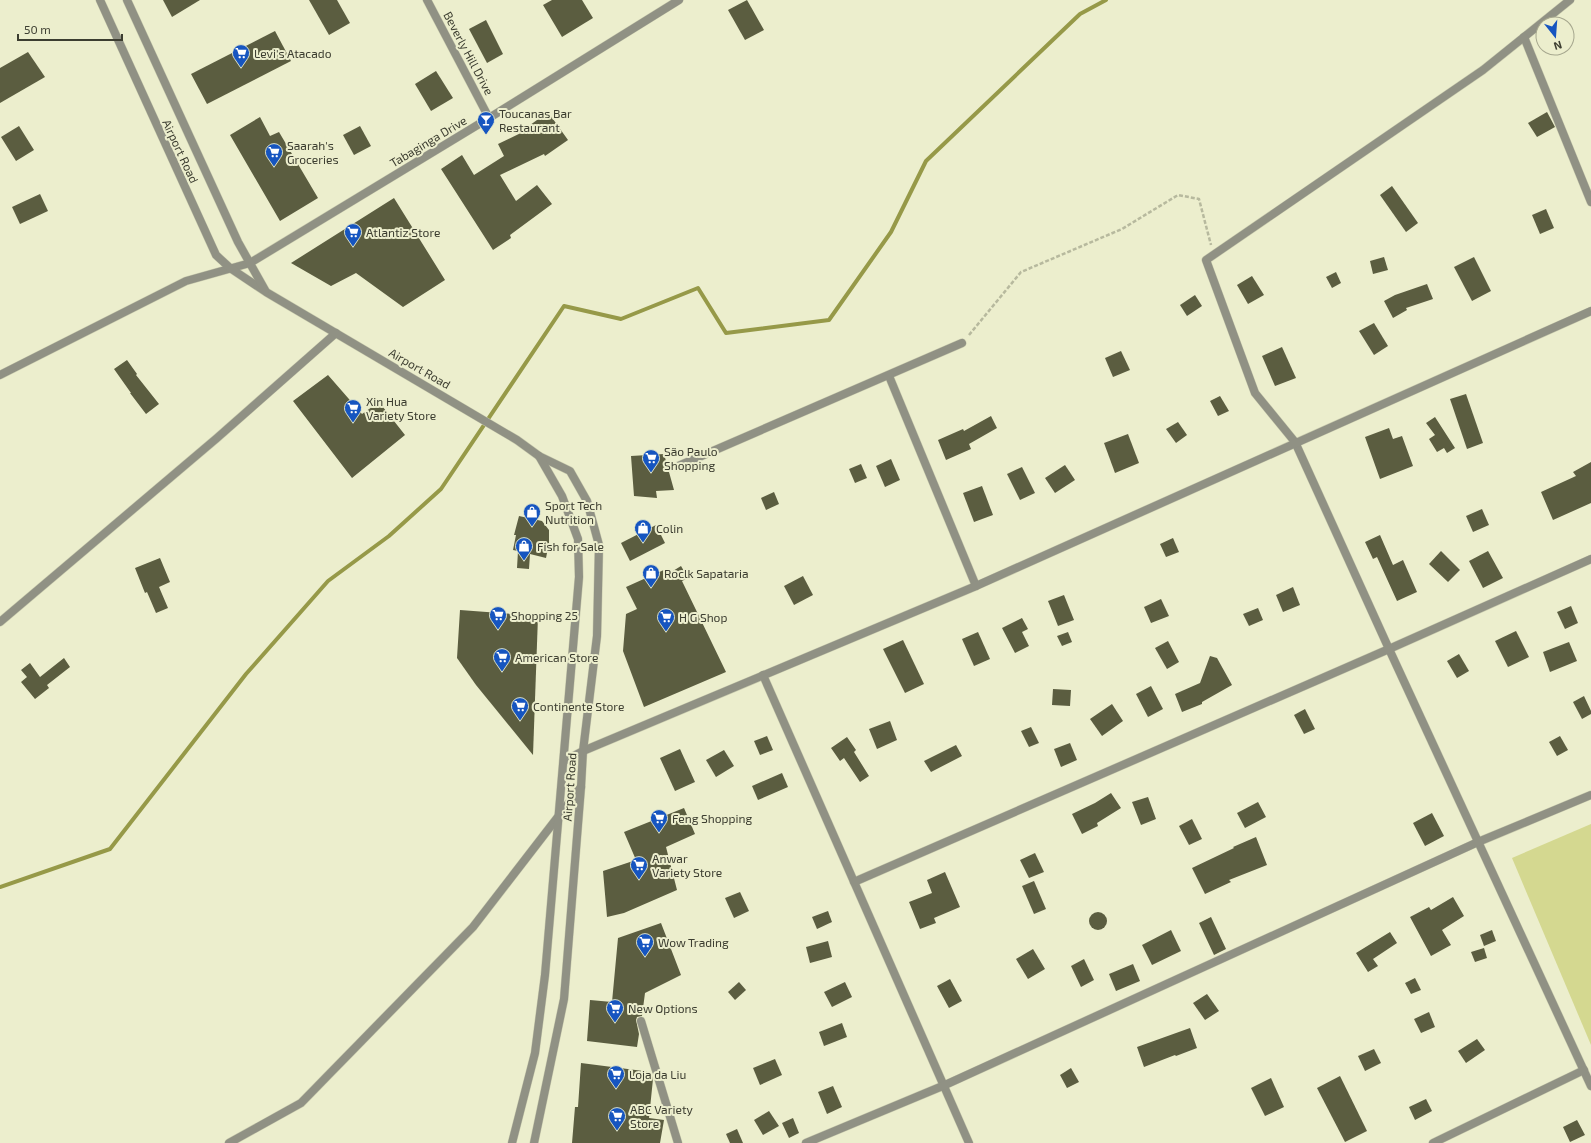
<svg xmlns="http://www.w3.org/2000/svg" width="1591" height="1143" font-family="'Exo 2',sans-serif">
<rect width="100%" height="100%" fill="#eceecd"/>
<!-- green -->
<path fill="#d4d890" d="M1591,824v221l-79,-187z"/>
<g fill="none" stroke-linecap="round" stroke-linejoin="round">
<!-- stream -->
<path stroke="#969948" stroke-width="4" d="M0,887l110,-38 136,-175 82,-93 61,-45 52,-47 123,-183 57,13 77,-31 28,45 103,-13 62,-88 35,-71 154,-147 26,-14"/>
</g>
<!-- building -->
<g fill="#5b5d40">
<path d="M163,0h37l-28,17z"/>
<path d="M309,0h28l13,23 -21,12z"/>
<path d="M552,0h30l11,18 -31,19 -19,-32z"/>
<path d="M747,0l17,30 -19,10 -17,-30z"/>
<path d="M486,20l17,34 -16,9 -18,-34z"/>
<path d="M275,31l16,30 -84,43 -16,-30z"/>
<path d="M28,52l17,25 -45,26v-35z"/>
<path d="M436,71l17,27 -22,13 -16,-27z"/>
<path d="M548,112l20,28 -23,16 -1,-2 -44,21 16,26 21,-16 15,19 -42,31 1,3 -18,12 -52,-81 21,-14 12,20 30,-19 -6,-12 29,-14 -1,-2z"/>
<path d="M1547,112l8,15 -18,10 -9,-14z"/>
<path d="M260,117l10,19 9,-4 39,66 -38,23 -50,-86z"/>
<path d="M19,126l15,24 -18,11 -15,-24z"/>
<path d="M360,126l11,20 -17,9 -11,-20z"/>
<path d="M1392,186l26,37 -12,9 -26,-37z"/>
<path d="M40,194l8,17 -28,13 -8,-17z"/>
<path d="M394,198l51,82 -42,27 -47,-34 -25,13 -40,-23z"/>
<path d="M1546,209l8,19 -14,6 -8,-19z"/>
<path d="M1384,257l4,13 -15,4 -3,-13z"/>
<path d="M1474,257l17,34 -19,10 -18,-34z"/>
<path d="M1336,272l5,11 -9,5 -6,-11z"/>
<path d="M1252,276l12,19 -16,9 -11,-19z"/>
<path d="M1427,284l6,15 -27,9 1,2 -14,8 -9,-17 11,-6z"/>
<path d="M1195,295l7,11 -15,10 -7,-11z"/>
<path d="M1374,323l14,23 -14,9 -15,-24z"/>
<path d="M1282,347l14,31 -21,8 -13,-30z"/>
<path d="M1121,351l9,19 -17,7 -8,-19z"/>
<path d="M127,360l10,14 -1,1 23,29 -13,10 -16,-21h1l-17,-24z"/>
<path d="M328,375l34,39 17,-12 26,33 -53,43 -59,-77z"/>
<path d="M1466,394l17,49 -16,6 -17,-50z"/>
<path d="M1220,396l9,15 -11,5 -8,-15z"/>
<path d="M991,416l6,12 -28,16 2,5 -25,11 -8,-20 25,-11 1,2z"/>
<path d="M1435,417l20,31 -8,5 -3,-5 -7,4 -8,-13 6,-4 -9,-12z"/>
<path d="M1178,422l9,13 -11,8 -10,-14z"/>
<path d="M1389,428l4,11 9,-3 11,30 -33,13 -15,-42z"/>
<path d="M1128,434l11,29 -24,10 -11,-30z"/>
<path d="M664,454l10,36 -18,1 1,7 -23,-2 -3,-40z"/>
<path d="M891,459l9,21 -15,7 -9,-21z"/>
<path d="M1591,462v41l-38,17 -12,-28 35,-16 -3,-4z"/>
<path d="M861,464l6,14 -12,5 -6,-14z"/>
<path d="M1065,465l10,15 -20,13 -10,-15z"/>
<path d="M1022,467l13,26 -15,7 -13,-26z"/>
<path d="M982,486l11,29 -19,7 -11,-29z"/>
<path d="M774,492l5,12 -13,6 -5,-12z"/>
<path d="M1482,509l7,16 -16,7 -7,-16z"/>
<path d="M519,516l23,5 7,9v13l-3,15 -16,-4 -1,15 -12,-1 1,-17 -5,-1 3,-15h-2z"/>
<path d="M656,525l9,18 -35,18 -9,-18z"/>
<path d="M1380,535l13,30 10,-5 14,32 -20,9 -20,-44 -4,2 -8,-17z"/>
<path d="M1173,538l6,14 -13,5 -6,-13z"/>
<path d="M1441,551l19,19 -12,12 -19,-18z"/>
<path d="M1488,551l15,27 -20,10 -14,-27z"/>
<path d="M160,558l10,24 -11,5 9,21 -12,5 -9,-21 -2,1 -10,-25z"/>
<path d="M681,566l7,12 -6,3 44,91 -82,35 -21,-56 3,-37 11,-5 -11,-22 40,-18 2,5z"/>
<path d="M803,576l10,19 -19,10 -10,-19z"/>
<path d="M1293,587l7,18 -17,7 -7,-17z"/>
<path d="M1064,595l10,25 -16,6 -10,-25z"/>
<path d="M1161,599l8,17 -18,7 -7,-16z"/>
<path d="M1571,606l7,17 -13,6 -8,-17z"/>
<path d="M1258,608l5,12 -14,6 -6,-12z"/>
<path d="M460,610l78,6 -5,139 -57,-70 -19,-27z"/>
<path d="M1022,618l6,11 -6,3 7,14 -14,7 -13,-25z"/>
<path d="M1516,631l13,26 -21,10 -13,-26z"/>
<path d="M978,632l12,27 -16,7 -12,-27z"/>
<path d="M1068,632l4,10 -10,4 -5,-10z"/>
<path d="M903,640l21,44 -19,9 -22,-44z"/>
<path d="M1168,641l11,21 -12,7 -12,-21z"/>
<path d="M1569,642l8,19 -27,11 -7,-20z"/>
<path d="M1459,654l10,17 -12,7 -10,-17z"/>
<path d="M1210,656l7,2 15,27 -30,17v2l-20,8 -7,-18 25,-11z"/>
<path d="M64,658l6,9 -23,18 2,3 -14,11 -14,-17 6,-5 -6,-7 9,-7 10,14z"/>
<path d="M1151,686l12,23 -15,8 -12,-23z"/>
<path d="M1053,689l18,1 -1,16 -18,-1z"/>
<path d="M1584,696l7,15v3l-9,5 -9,-17z"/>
<path d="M1112,704l11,17 -21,15 -12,-17z"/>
<path d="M1305,709l10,20 -11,5 -10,-19z"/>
<path d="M890,721l7,19 -20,9 -8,-20z"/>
<path d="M1031,727l8,16 -10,4 -8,-16z"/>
<path d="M767,736l6,14 -13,5 -6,-14z"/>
<path d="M1560,736l8,14 -11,6 -8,-14z"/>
<path d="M847,737l9,13 -2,2 15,24 -9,6 -16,-24 -4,3 -9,-13z"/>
<path d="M1070,743l7,17 -16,7 -7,-18z"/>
<path d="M956,745l6,11 -31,16 -7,-11z"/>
<path d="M680,749l15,33 -20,9 -15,-33z"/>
<path d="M724,750l10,16 -18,11 -10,-17z"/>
<path d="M782,773l6,14 -30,13 -6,-14z"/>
<path d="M1111,793l10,15 -24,15 1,3 -16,8 -10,-20 23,-11z"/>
<path d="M1148,797l8,22 -15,6 -9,-23z"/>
<path d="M1258,802l8,15 -21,11 -8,-15z"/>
<path d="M684,808l11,26 -29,13 11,43 -53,23 -17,4 -4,-46 33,-11 -12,-28z"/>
<path d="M1432,813l12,23 -19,10 -12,-23z"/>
<path d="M1192,819l10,20 -13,6 -10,-19z"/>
<path d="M1256,837l11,28 -38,15 2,2 -26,12 -13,-26 42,-20 -1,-1z"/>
<path d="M1035,853l9,19 -15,6 -9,-18z"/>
<path d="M945,872l15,35 -26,11 2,5 -16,6 -11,-27 23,-9 -5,-13z"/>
<path d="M1034,881l12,28 -12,5 -12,-28z"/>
<path d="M740,892l9,19 -15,7 -9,-20z"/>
<path d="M1453,897l11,19 -22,14 9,15 -20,11 -21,-39 19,-10 2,3z"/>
<path d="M828,911l4,11 -15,7 -5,-12z"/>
<circle cx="1098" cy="921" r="9"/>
<path d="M1211,917l15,32 -12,6 -15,-32z"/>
<path d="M661,923l20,52 -36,18 -3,23 -5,1 -1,3 3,14 -2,13 -50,-6 3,-41 22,2 6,-64z"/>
<path d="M1171,930l10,21 -29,14 -10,-20z"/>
<path d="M1492,930l4,11 -12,5 -4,-11z"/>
<path d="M1390,932l7,11 -24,16 5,7 -10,6 -12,-19z"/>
<path d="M828,941l4,16 -22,6 -4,-16z"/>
<path d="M1484,948l3,10 -12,4 -4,-10z"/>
<path d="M1033,949l12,20 -17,10 -12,-20z"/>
<path d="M1084,959l10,21 -13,7 -10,-21z"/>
<path d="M1133,964l7,17 -24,10 -7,-17z"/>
<path d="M1415,978l6,12 -10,4 -6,-11z"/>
<path d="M950,979l12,22 -13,7 -12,-22z"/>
<path d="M739,982l7,8 -11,10 -7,-8z"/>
<path d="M845,982l7,15 -20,10 -8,-15z"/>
<path d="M1207,994l12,17 -14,9 -12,-17z"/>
<path d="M1429,1012l6,15 -14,6 -7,-14z"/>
<path d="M842,1023l5,14 -23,9 -5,-14z"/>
<path d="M1190,1028l7,20 -21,8 -1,-1 -31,12 -7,-20z"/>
<path d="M1477,1039l8,11 -19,13 -8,-12z"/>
<path d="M1374,1049l7,14 -16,8 -7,-15z"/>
<path d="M775,1059l7,16 -22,10 -7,-17z"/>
<path d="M581,1063l70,9 2,7 -4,39 15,2 -4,23h-88l3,-36h3z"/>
<path d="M1071,1068l8,14 -12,6 -7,-13z"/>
<path d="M1340,1076l27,55 -22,11 -28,-54z"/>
<path d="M1271,1078l13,29 -19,9 -14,-28z"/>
<path d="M833,1086l9,21 -15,7 -9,-22z"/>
<path d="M1426,1099l6,12 -17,9 -6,-13z"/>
<path d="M769,1111l10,15 -16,9 -9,-15z"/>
<path d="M793,1118l6,15 -10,5 -7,-15z"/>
<path d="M1577,1120l8,15 -15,7 -7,-15z"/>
<path d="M737,1129l6,14h-13l-4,-9z"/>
</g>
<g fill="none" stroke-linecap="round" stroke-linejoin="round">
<!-- minor casing -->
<g stroke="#c9cbae" stroke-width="9">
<g id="minor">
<path d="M427,0l62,118"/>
<path d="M1570,0l-87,70 -277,190 49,133 40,49 94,207 202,437"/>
<path d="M1524,37l67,165"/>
<path d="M0,375l186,-94 64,-18 239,-145 190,-118"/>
<path d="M889,376l87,210"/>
<path d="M676,467l286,-124"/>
<path d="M0,622l217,-184 119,-105"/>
<path d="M763,675l206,468"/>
<path d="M564,761l19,-10 393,-165 615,-275"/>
<path d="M854,882l535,-233 202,-90"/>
<path d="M641,1021l37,122"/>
<path d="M229,1143l72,-40 172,-176 108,-140"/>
<path d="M806,1143l139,-58 533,-243 113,-47"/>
<path d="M1433,1143l151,-73"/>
</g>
</g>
<!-- tertiary casing -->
<g stroke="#c9cbae" stroke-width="9">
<g id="tertiary">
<path d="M100,0l116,255 14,13 36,24 251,148 22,16 31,15 17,30 12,44 -2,91 -14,115 -2,36 -17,212 -30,144"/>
<path d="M127,0l111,242 27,48"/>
<path d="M512,1143l23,-90 10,-78 34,-398 -1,-38 -16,-43 -23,-40"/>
</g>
</g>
<!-- path -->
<path stroke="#b7b99e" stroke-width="2.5" stroke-dasharray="4 2" stroke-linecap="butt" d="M969,335l52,-63 101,-43 56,-34 21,4 12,46"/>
<!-- minor -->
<use href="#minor" stroke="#909184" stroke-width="8"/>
<!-- tertiary -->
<use href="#tertiary" stroke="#909184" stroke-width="8"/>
</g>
<!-- icons -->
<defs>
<g id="supermarket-pin" transform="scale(0.9)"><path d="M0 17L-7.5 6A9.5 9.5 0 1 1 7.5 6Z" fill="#1655c0" stroke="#eceecd"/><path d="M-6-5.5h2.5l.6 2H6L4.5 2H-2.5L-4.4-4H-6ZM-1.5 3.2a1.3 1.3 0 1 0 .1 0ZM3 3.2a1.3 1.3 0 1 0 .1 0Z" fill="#fff"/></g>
<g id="bar-pin" transform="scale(0.9)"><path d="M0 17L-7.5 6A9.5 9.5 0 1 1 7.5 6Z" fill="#1655c0" stroke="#eceecd"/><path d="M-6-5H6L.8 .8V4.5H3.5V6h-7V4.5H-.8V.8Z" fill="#fff"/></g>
<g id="shop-pin" transform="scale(0.9)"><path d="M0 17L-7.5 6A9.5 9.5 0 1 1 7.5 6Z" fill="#1655c0" stroke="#eceecd"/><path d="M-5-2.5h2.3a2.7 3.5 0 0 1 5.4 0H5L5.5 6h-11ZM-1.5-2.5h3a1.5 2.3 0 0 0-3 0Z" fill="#fff"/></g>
</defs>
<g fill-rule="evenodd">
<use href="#supermarket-pin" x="241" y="53"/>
<use href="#bar-pin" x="486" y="120"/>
<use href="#supermarket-pin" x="274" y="152"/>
<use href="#supermarket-pin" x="353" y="232"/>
<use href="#supermarket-pin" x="353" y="408"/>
<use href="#supermarket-pin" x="651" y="458"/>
<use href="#shop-pin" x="532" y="512"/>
<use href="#shop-pin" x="643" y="528"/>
<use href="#shop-pin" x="524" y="546"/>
<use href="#shop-pin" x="651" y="573"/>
<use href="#supermarket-pin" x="498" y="615"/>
<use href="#supermarket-pin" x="666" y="617"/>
<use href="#supermarket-pin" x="502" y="657"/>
<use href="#supermarket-pin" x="520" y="706"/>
<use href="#supermarket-pin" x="659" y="818"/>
<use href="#supermarket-pin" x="639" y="865"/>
<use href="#supermarket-pin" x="645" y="942"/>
<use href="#supermarket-pin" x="615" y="1008"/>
<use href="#supermarket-pin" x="616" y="1074"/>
<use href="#supermarket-pin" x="617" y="1116"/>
</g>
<g text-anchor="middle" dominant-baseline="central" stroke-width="4" stroke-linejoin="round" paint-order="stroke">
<!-- poi labels -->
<g font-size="12" fill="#3c3d30" stroke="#eceecd" text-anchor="start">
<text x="254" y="53">Levi's Atacado</text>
<text x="499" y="113">Toucanas Bar<tspan x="499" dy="14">Restaurant</tspan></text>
<text x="287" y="145">Saarah's<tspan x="287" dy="14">Groceries</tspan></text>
<text x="366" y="232">Atlantiz Store</text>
<text x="366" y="401">Xin Hua<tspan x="366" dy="14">Variety Store</tspan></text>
<text x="664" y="451">São Paulo<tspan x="664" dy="14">Shopping</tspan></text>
<text x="545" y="505">Sport Tech<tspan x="545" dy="14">Nutrition</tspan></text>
<text x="656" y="528">Colin</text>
<text x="537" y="546">Fish for Sale</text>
<text x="664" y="573">Roclk Sapataria</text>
<text x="511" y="615">Shopping 25</text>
<text x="679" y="617">H G Shop</text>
<text x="515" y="657">American Store</text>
<text x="533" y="706">Continente Store</text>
<text x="672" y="818">Feng Shopping</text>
<text x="652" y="858">Anwar<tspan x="652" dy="14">Variety Store</tspan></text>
<text x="658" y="942">Wow Trading</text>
<text x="628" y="1008">New Options</text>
<text x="629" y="1074">Loja da Liu</text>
<text x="630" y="1109">ABC Variety<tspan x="630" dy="14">Store</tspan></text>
</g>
<!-- street labels -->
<g font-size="12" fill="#3c3d30" stroke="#eceecd">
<text transform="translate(469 53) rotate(62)">Beverly Hill Drive</text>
<text transform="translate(428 141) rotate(-31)">Tabaginga Drive</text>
<text transform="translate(181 151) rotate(65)">Airport Road</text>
<text transform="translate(420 368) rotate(30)">Airport Road</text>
<text transform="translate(569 787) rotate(-86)">Airport Road</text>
</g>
</g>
<!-- north arrow -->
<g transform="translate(1555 36) rotate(163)"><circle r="19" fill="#eceecd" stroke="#a6a78e"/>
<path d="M0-3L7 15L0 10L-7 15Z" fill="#1655c0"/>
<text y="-6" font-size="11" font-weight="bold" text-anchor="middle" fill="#3c3d30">N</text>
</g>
<!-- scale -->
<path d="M18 34v6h104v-6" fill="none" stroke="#3c3d30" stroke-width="2"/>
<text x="24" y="34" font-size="12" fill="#3c3d30" stroke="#eceecd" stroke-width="3" paint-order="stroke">50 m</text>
</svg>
